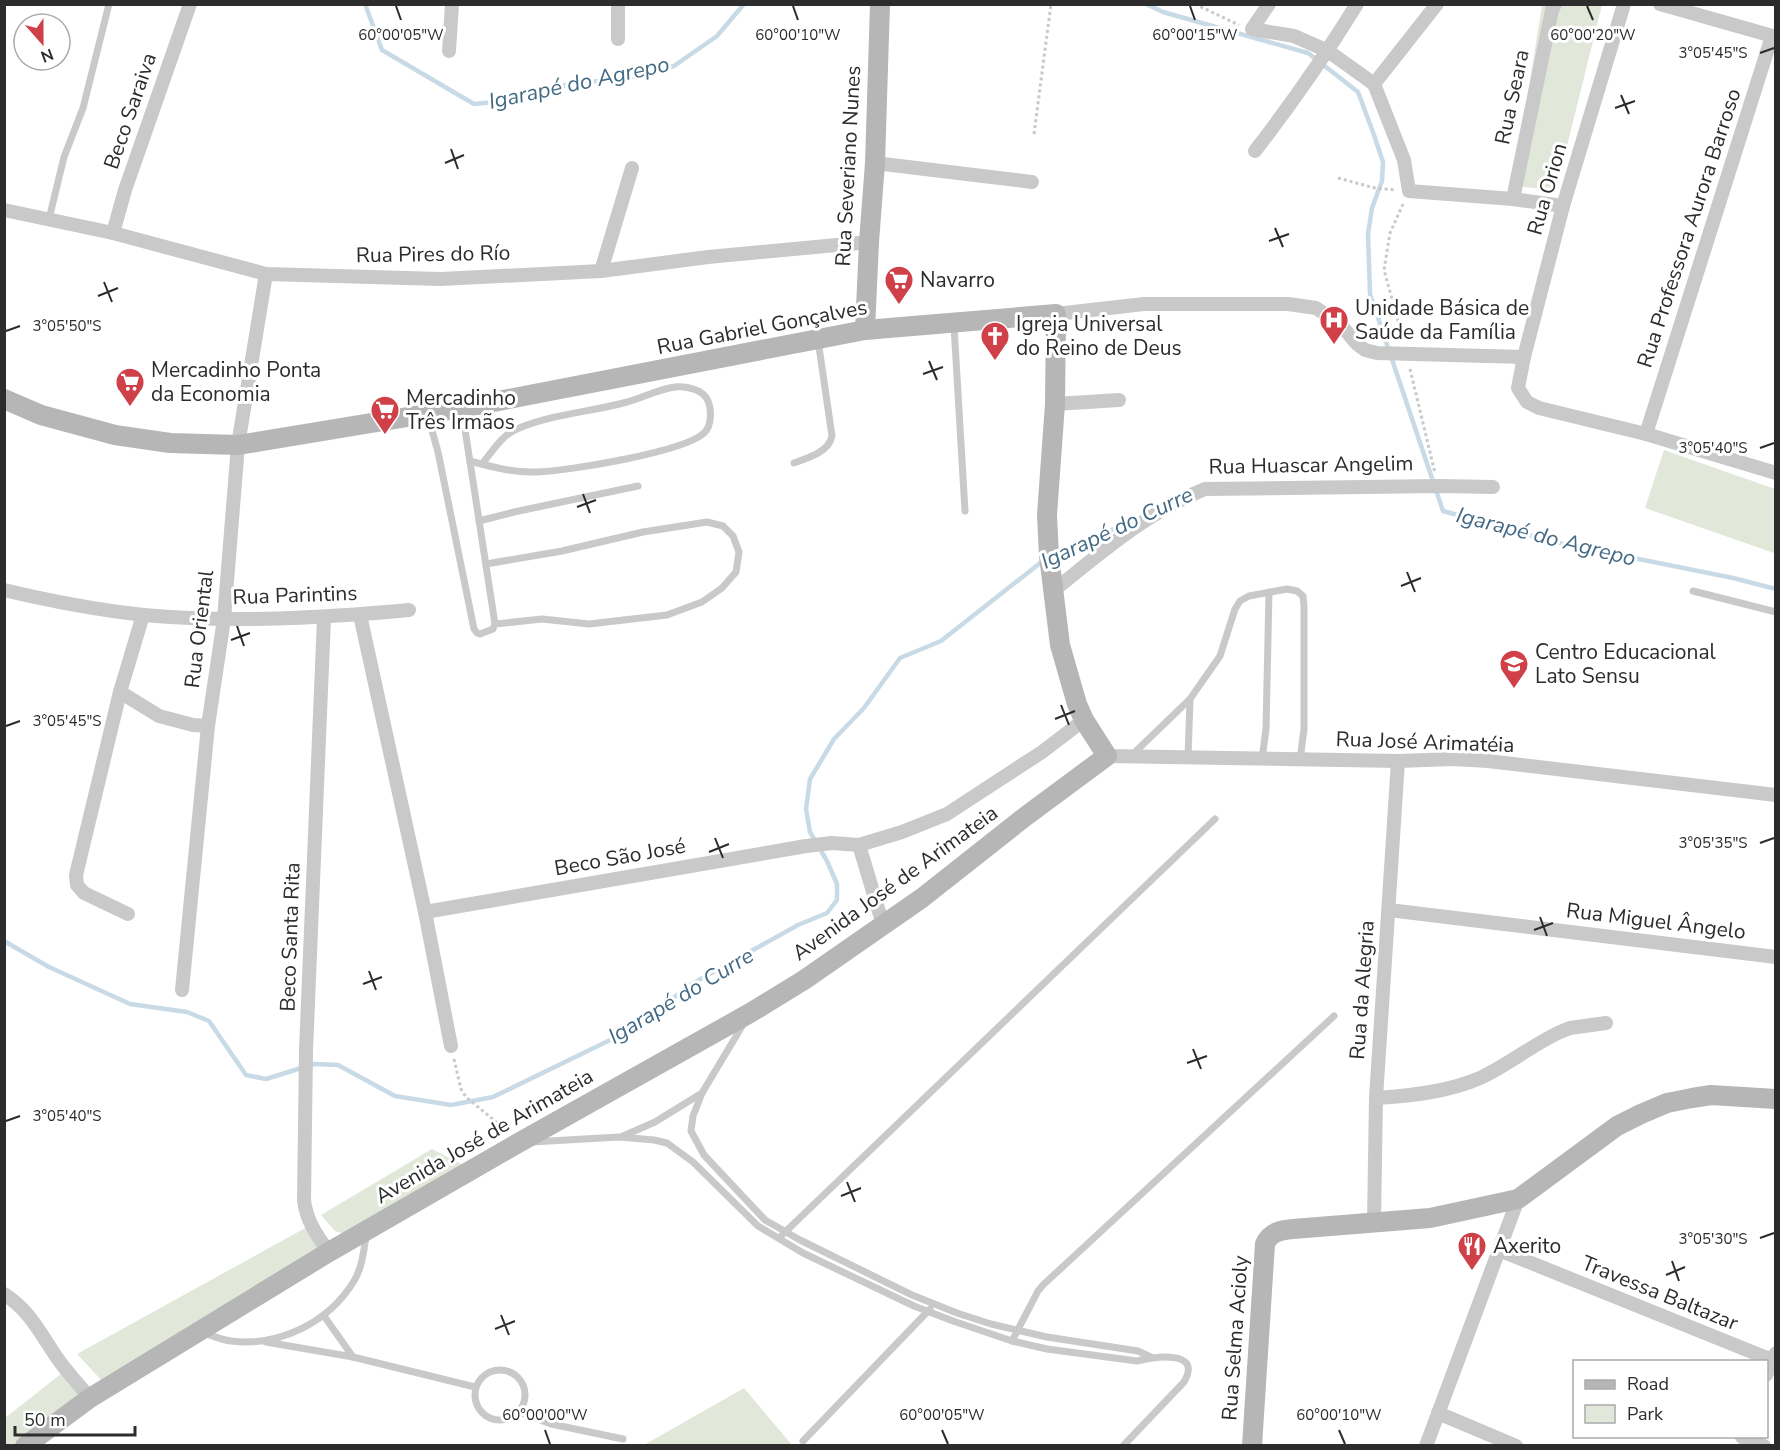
<svg xmlns="http://www.w3.org/2000/svg" width="1780" height="1450" font-family="'Nunito Sans',sans-serif">
<rect width="100%" height="100%" fill="#fff"/>
<!-- green -->
<g fill="#e1e8da">
<path d="M1542,5h60l-46,185 -43,-4z"/>
<path d="M1664,450l111,39 1,60 -2,4 -129,-45z"/>
<path d="M432,1149l31,16 -119,69 -9,-3 -14,-16z"/>
<path d="M307,1227l15,25 -218,131 -27,-29z"/>
<path d="M66,1370l21,24 -69,51 -13,1v-28z"/>
<path d="M744,1388l48,57h-148z"/>
</g>
<g fill="none" stroke-linecap="round" stroke-linejoin="round">
<!-- stream -->
<g stroke="#c8dae6" stroke-width="4.5">
<path d="M365,4l17,46 92,54 40,-4 52,-15 72,-9 36,-10 43,-30 27,-32"/>
<path d="M1146,4l17,8 145,41 50,39 16,43 9,27 -1,19 -10,27 -4,26 2,60 73,217 111,31 179,36 43,11"/>
<path d="M1054,554l81,-34"/>
<path d="M4,941l45,26 81,37 57,8 22,9 37,54 20,4 48,-15 24,1 57,31 56,9 42,-8 148,-72 47,-39 110,-61 29,-12 10,-13v-16l-10,-23 -17,-29 -4,-23 4,-30 24,-40 30,-31 36,-50 41,-17 103,-81"/>
</g>
<!-- path -->
<g stroke="#c9c9c9" stroke-width="3" stroke-dasharray="3 3" stroke-linecap="butt">
<path d="M1195,4l44,21"/>
<path d="M1034,134l17,-130"/>
<path d="M1338,178l37,10 21,2"/>
<path d="M1403,339l-19,-69 6,-37 13,-29"/>
<path d="M1410,369l25,104"/>
<path d="M454,1059l7,30 5,8 41,34"/>
</g>
<!-- lane -->
<g stroke="#c9c9c9" stroke-width="7">
<path d="M49,219l15,-62 19,-49 26,-104"/>
<path d="M954,326l11,185"/>
<path d="M462,410l33,214"/>
<path d="M428,416l10,36 36,177 3,4 3,1 13,-5 2,-5 47,-5 47,5 78,-9 35,-13 20,-14 14,-16 3,-20 -6,-16 -10,-10 -16,-4 -64,10 -81,19 -76,13"/>
<path d="M470,461c22,6 44,12 67,11 31,-1 147,-20 167,-39 8,-7 8,-25 3,-34 -5,-10 -22,-13 -32,-12 -16,2 -33,11 -48,15 -36,10 -75,12 -110,27 -15,6 -25,23 -35,35"/>
<path d="M794,463c14,-5 35,-11 38,-27l-14,-96"/>
<path d="M479,521l35,-9 124,-26"/>
<path d="M1693,591l83,21"/>
<path d="M1132,755l58,-56"/>
<path d="M1188,758l2,-59 30,-43 15,-47 5,-8 9,-5 38,-7 10,2 6,5 1,10v123l-4,31"/>
<path d="M1262,759l4,-30 3,-137"/>
<path d="M744,1023l-42,70 -9,23 -2,15 13,24 61,65 35,20 112,55 45,18 34,11 56,13 91,14 13,6"/>
<path d="M623,1136l32,-14 47,-29"/>
<path d="M532,1142l87,-5 35,3 13,3 26,19 65,64 45,27 111,53 39,15 59,20 35,8 90,12c17,-4 66,-12 47,21l-61,64"/>
<path d="M782,1235l433,-416"/>
<path d="M324,1316l29,41 122,30"/>
<path d="M204,1333c9,3 18,7 27,8 49,6 98,-19 123,-60 8,-13 10,-31 12,-45"/>
<path d="M1012,1341l26,-50 5,-6 291,-269"/>
<path d="M266,1342l87,15"/>
<circle cx="500" cy="1395" r="25"/>
<path d="M519,1412l32,12 72,15"/>
<path d="M803,1441l127,-132"/>
</g>
<!-- street -->
<g stroke="#c9c9c9" stroke-width="14">
<path d="M1269,4l-17,25 42,7 34,15 46,33 30,76 5,31 104,8 50,7"/>
<path d="M1624,4l-61,202 -39,151 -6,31 9,14 12,6 107,26 130,39"/>
<path d="M1660,4l116,33"/>
<path d="M618,39v-35"/>
<path d="M449,51l3,-47"/>
<path d="M1374,84l63,-80"/>
<path d="M1255,151c37,-48 70,-95 102,-147"/>
<path d="M875,163l157,19"/>
<path d="M1513,199l39,-189 3,-6"/>
<path d="M4,210l109,23 153,41 175,5 160,-8 107,-14 161,-15"/>
<path d="M113,233l12,-43 65,-186"/>
<path d="M601,271l31,-103"/>
<path d="M1056,314l88,-10h144l28,4 24,16 17,20 8,6 12,3 147,4"/>
<path d="M1055,404l64,-4"/>
<path d="M1646,434l126,-398"/>
<path d="M4,590c46,11 94,20 140,25 88,8 177,3 265,-5"/>
<path d="M1053,591c48,-38 94,-79 152,-102l234,-3 54,1"/>
<path d="M360,615l65,297 26,134"/>
<path d="M324,618l-18,432 -2,150c2,20 13,36 25,52"/>
<path d="M120,692l23,-77"/>
<path d="M1107,756l291,5 55,-2 35,2 288,34"/>
<path d="M859,845l24,80"/>
<path d="M1389,910l387,47"/>
<path d="M425,912l381,-66 26,-3 27,2 43,-13 45,-18 95,-62 42,-32"/>
<path d="M128,914l-44,-21 -7,-8 -1,-10 44,-183 39,24 34,9 15,1"/>
<path d="M182,990l26,-264 16,-107 14,-174 28,-171"/>
<path d="M1376,1098c34,-2 72,-6 104,-20 28,-13 52,-33 80,-46l10,-4 36,-5"/>
<path d="M1374,1222l2,-124 22,-337"/>
<path d="M1499,1250l273,110"/>
<path d="M4,1294c27,17 38,43 56,68 9,12 20,24 30,36"/>
<path d="M1766,1375l10,-22"/>
<path d="M1438,1413l78,33"/>
<path d="M1742,1437l22,9"/>
<path d="M1426,1446l92,-247"/>
</g>
<!-- secondary -->
<g stroke="#b6b6b6" stroke-width="20">
<path d="M865,330l4,-88 6,-79 5,-159"/>
<path d="M4,399l37,16 74,20 55,8 68,2 224,-37 403,-78 191,-16 -1,90 -8,111 2,41 11,89 17,59 7,16 23,36 -81,60 -104,82 -118,82 -54,33 -230,129 -191,110 -239,146 -65,48"/>
<path d="M1252,1446l13,-202c5,-12 16,-14 28,-15l137,-11 88,-19 99,-73 24,-12 26,-11 25,-5 19,-3 65,4"/>
</g>
</g>
<!-- ticks -->
<path fill="none" stroke="#2c2c2c" stroke-width="2" d="M396,6l5,14M793,6l5,14M1190,6l5,14M1587,6l6,14M1760,53l14,-5M1621,95l8,19M1615,108l20,-7M451,149l7,20M445,163l19,-8M1275,228l8,19M1269,241l20,-7M104,282l8,20M98,296l20,-8M6,331l14,-5M929,361l8,19M923,374l20,-7M1760,448l14,-5M583,494l7,19M577,507l19,-7M1407,572l8,20M1401,586l20,-8M237,626l7,20M231,640l19,-7M1061,705l8,20M1055,719l20,-8M6,726l14,-5M715,838l8,20M1760,843l14,-5M709,852l20,-8M1540,917l7,19M1534,930l19,-7M369,971l7,19M363,984l19,-7M1193,1049l8,20M1187,1063l20,-7M6,1121l14,-5M847,1182l8,20M841,1196l20,-8M1760,1238l14,-5M1672,1261l7,20M1666,1275l19,-8M501,1315l8,20M495,1329l20,-8M545,1430l5,14M942,1430l6,14M1339,1430l6,14"/>
<!-- icons -->
<defs>
<g id="supermarket-pin" transform="scale(1.5)"><path d="M0 17L-7.5 6A9.5 9.5 0 1 1 7.5 6Z" fill="#d04048" stroke="#fff"/><path d="M-6-5.5h2.5l.6 2H6L4.5 2H-2.5L-4.4-4H-6ZM-1.5 3.2a1.3 1.3 0 1 0 .1 0ZM3 3.2a1.3 1.3 0 1 0 .1 0Z" fill="#fff"/></g>
<g id="hospital-pin" transform="scale(1.5)"><path d="M0 17L-7.5 6A9.5 9.5 0 1 1 7.5 6Z" fill="#d04048" stroke="#fff"/><path d="M-5-5h3v3.5h4V-5h3V5h-3V1.5h-4V5h-3Z" fill="#fff"/></g>
<g id="church-pin" transform="scale(1.5)"><path d="M0 17L-7.5 6A9.5 9.5 0 1 1 7.5 6Z" fill="#d04048" stroke="#fff"/><path d="M-1.2-6h2.4v3.5h3.3v2.4h-3.3V6h-2.4V-.1h-3.3v-2.4h3.3Z" fill="#fff"/></g>
<g id="school-pin" transform="scale(1.5)"><path d="M0 17L-7.5 6A9.5 9.5 0 1 1 7.5 6Z" fill="#d04048" stroke="#fff"/><path d="M0-5L7-2L0 1L-7-2ZM-4 1L0 2.5L4 1V4Q0 6-4 4Z" fill="#fff"/></g>
<g id="restaurant-pin" transform="scale(1.5)"><path d="M0 17L-7.5 6A9.5 9.5 0 1 1 7.5 6Z" fill="#d04048" stroke="#fff"/><path d="M-5-6h1v4h1v-4h1v4h1v-4h1v5L-1.5 .5V6h-2V.5L-5-1ZM5-6V6H3V1.5H1.5Q1.5-4 5-6Z" fill="#fff"/></g>
</defs>
<g fill-rule="evenodd">
<use href="#supermarket-pin" x="899" y="280"/>
<use href="#hospital-pin" x="1334" y="320"/>
<use href="#church-pin" x="995" y="336"/>
<use href="#supermarket-pin" x="130" y="382"/>
<use href="#supermarket-pin" x="385" y="410"/>
<use href="#school-pin" x="1514" y="664"/>
<use href="#restaurant-pin" x="1472" y="1246"/>
</g>
<g text-anchor="middle" dominant-baseline="central" stroke-width="6" stroke-linejoin="round" paint-order="stroke">
<!-- street labels -->
<g font-size="21" fill="#2c2c2c" stroke="#fff">
<text transform="translate(1512 97) rotate(-78)">Rua Seara</text>
<text transform="translate(130 111) rotate(-71)">Beco Saraiva</text>
<text transform="translate(848 166) rotate(-87)">Rua Severiano Nunes</text>
<text transform="translate(1547 189) rotate(-74)">Rua Orion</text>
<text transform="translate(1689 228) rotate(-72)">Rua Professora Aurora Barroso</text>
<text transform="translate(433 254) rotate(-1)">Rua Pires do Río</text>
<text transform="translate(762 327) rotate(-11)">Rua Gabriel Gonçalves</text>
<text transform="translate(1311 465) rotate(-1)">Rua Huascar Angelim</text>
<text transform="translate(295 595) rotate(-2)">Rua Parintins</text>
<text transform="translate(199 629) rotate(-83)">Rua Oriental</text>
<text transform="translate(1425 742) rotate(2)">Rua José Arimatéia</text>
<text transform="translate(620 857) rotate(-10)">Beco São José</text>
<text transform="translate(895 883) rotate(-36)">Avenida José de Arimateia</text>
<text transform="translate(1656 921) rotate(7)">Rua Miguel Ângelo</text>
<text transform="translate(290 937) rotate(-88)">Beco Santa Rita</text>
<text transform="translate(1362 990) rotate(-86)">Rua da Alegria</text>
<text transform="translate(484 1136) rotate(-30)">Avenida José de Arimateia</text>
<text transform="translate(1660 1293) rotate(22)">Travessa Baltazar</text>
<text transform="translate(1235 1338) rotate(-86)">Rua Selma Acioly</text>
</g>
<!-- poi labels -->
<g font-size="21" fill="#2c2c2c" stroke="#fff" text-anchor="start">
<text x="920" y="280">Navarro</text>
<text x="1355" y="308">Unidade Básica de<tspan x="1355" dy="24">Saúde da Família</tspan></text>
<text x="1016" y="324">Igreja Universal<tspan x="1016" dy="24">do Reino de Deus</tspan></text>
<text x="151" y="370">Mercadinho Ponta<tspan x="151" dy="24">da Economia</tspan></text>
<text x="406" y="398">Mercadinho<tspan x="406" dy="24">Três Irmãos</tspan></text>
<text x="1535" y="652">Centro Educacional<tspan x="1535" dy="24">Lato Sensu</tspan></text>
<text x="1493" y="1246">Axerito</text>
</g>
<!-- water labels -->
<g font-size="22" font-style="italic" fill="#436a84" stroke="#fff">
<text transform="translate(579 83) rotate(-12)">Igarapé do Agrepo</text>
<text transform="translate(1117 528) rotate(-25)">Igarapé do Curre</text>
<text transform="translate(1546 537) rotate(14)">Igarapé do Agrepo</text>
<text transform="translate(681 996) rotate(-31)">Igarapé do Curre</text>
</g>
</g>
<g font-size="15" text-anchor="middle" fill="#2c2c2c" stroke="#fff" stroke-width="6" stroke-linejoin="round" paint-order="stroke">
<text x="401" y="40">60°00'05"W</text>
<text x="798" y="40">60°00'10"W</text>
<text x="1195" y="40">60°00'15"W</text>
<text x="1593" y="40">60°00'20"W</text>
<text x="1713" y="58">3°05'45"S</text>
<text x="67" y="331">3°05'50"S</text>
<text x="1713" y="453">3°05'40"S</text>
<text x="67" y="726">3°05'45"S</text>
<text x="1713" y="848">3°05'35"S</text>
<text x="67" y="1121">3°05'40"S</text>
<text x="1713" y="1244">3°05'30"S</text>
<text x="545" y="1420">60°00'00"W</text>
<text x="942" y="1420">60°00'05"W</text>
<text x="1339" y="1420">60°00'10"W</text>
</g>
<!-- border -->
<rect width="1780" height="1450" fill="none" stroke="#2c2c2c" stroke-width="12"/>
<!-- legend -->
<rect x="1573" y="1360" width="195" height="78" fill="#ffffff" stroke="#ababab" stroke-width="1.5"/>
<rect x="1585" y="1380" width="30" height="9" fill="#b6b6b6" stroke="#ababab" stroke-width="1.5"/>
<text x="1627" y="1390" font-size="18" fill="#2c2c2c">Road</text>
<rect x="1585" y="1405" width="30" height="18" fill="#e1e8da" stroke="#ababab" stroke-width="1.5"/>
<text x="1627" y="1420" font-size="18" fill="#2c2c2c">Park</text>
<!-- north arrow -->
<g transform="translate(42 42) rotate(159)"><circle r="28" fill="#ffffff" stroke="#ababab" stroke-width="1.5"/>
<path d="M0-4.5L10 22L0 15L-10 22Z" fill="#d04048"/>
<text y="-9" font-size="16" font-weight="bold" text-anchor="middle" fill="#2c2c2c">N</text>
</g>
<!-- scale -->
<path d="M15 1426v9h120v-9" fill="none" stroke="#2c2c2c" stroke-width="3"/>
<text x="24" y="1426" font-size="18" fill="#2c2c2c" stroke="#ffffff" stroke-width="4.5" paint-order="stroke">50 m</text>
</svg>
